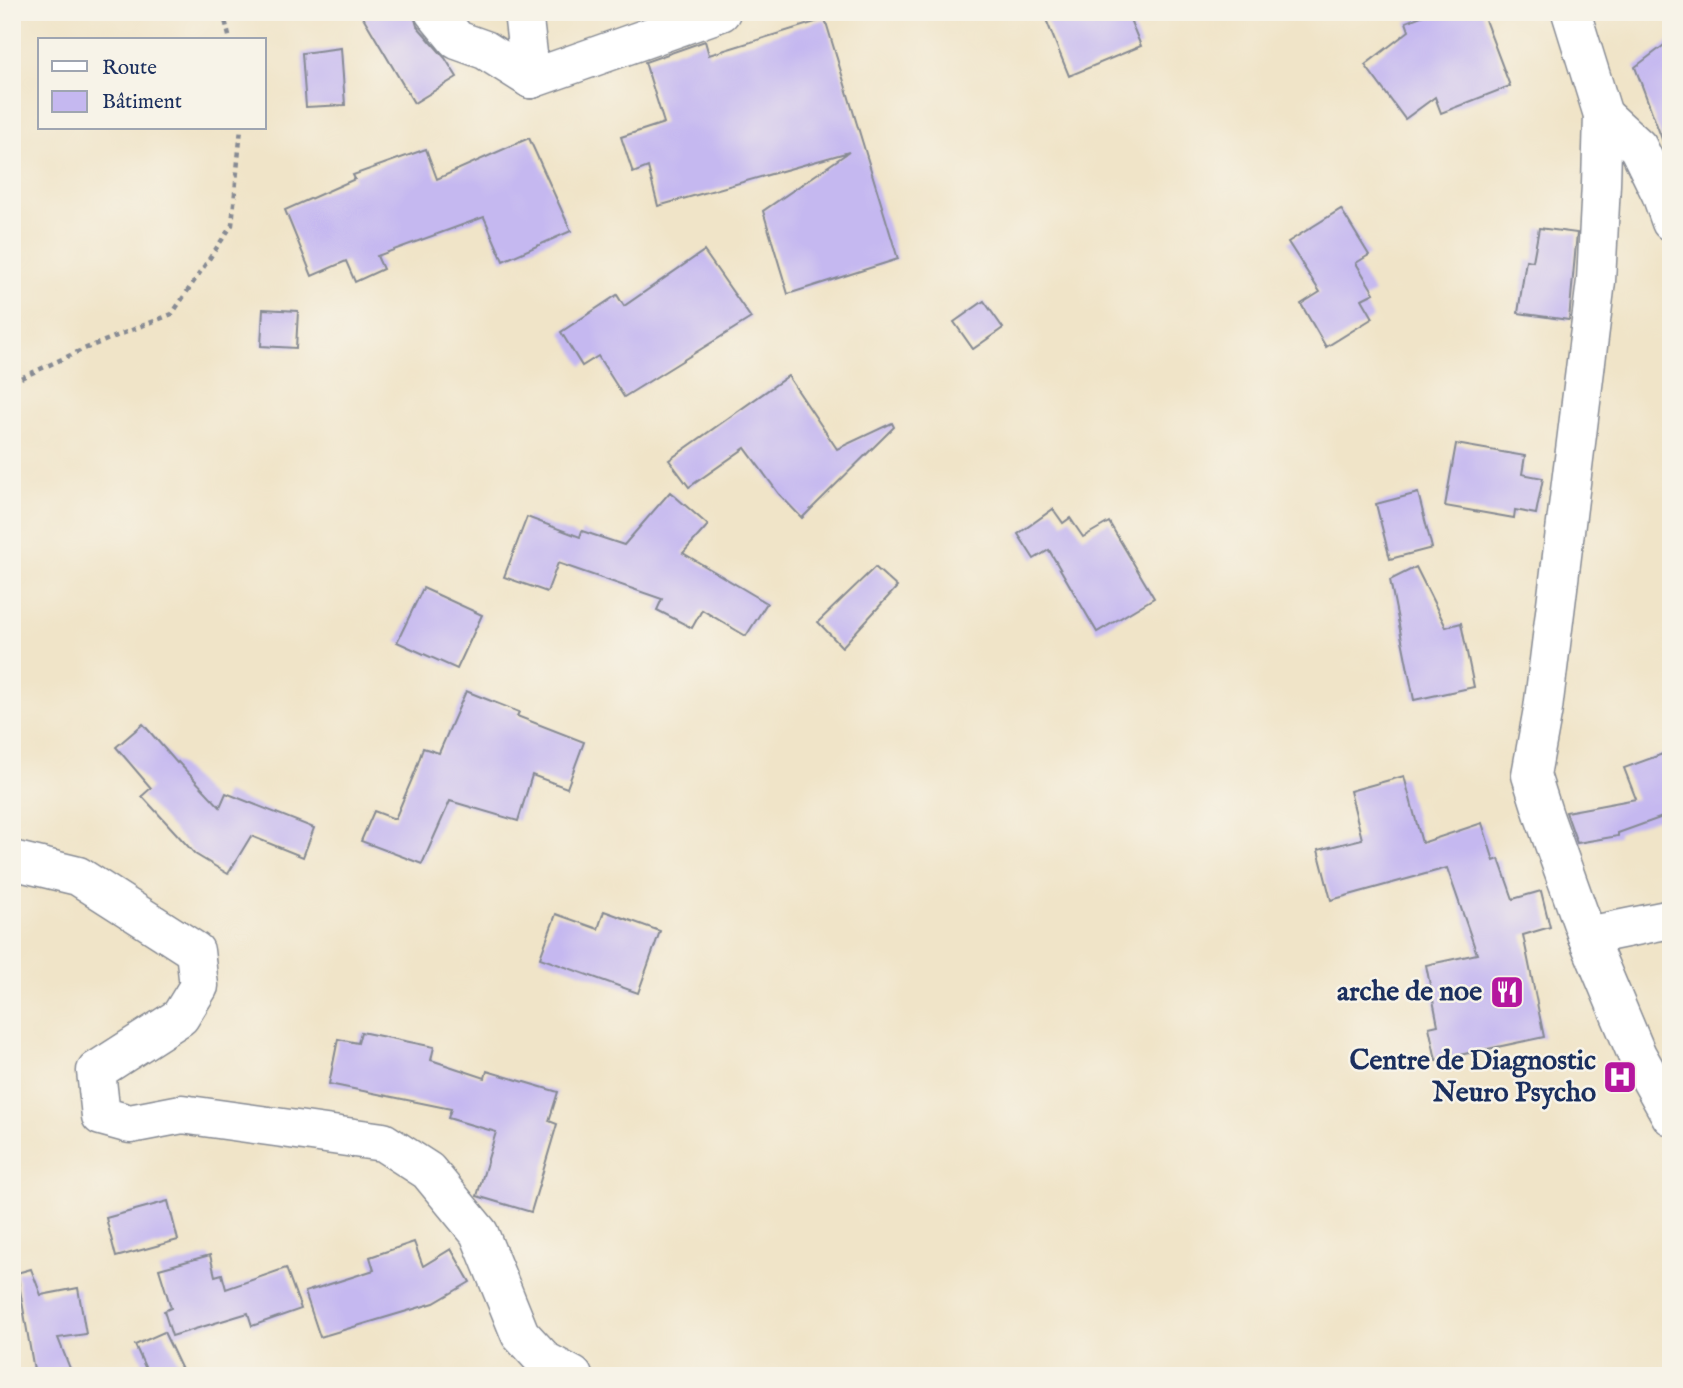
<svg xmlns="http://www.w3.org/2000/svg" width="1683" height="1388" font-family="'IM FELL English',serif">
<rect width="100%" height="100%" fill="#f7f3e8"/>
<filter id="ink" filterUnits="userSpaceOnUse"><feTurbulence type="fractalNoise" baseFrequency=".0143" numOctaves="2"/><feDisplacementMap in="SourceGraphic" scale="14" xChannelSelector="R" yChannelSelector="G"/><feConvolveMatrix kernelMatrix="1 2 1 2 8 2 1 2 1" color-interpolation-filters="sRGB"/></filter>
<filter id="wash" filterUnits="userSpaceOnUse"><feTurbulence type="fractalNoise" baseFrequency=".00686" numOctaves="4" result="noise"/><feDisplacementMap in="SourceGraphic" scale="28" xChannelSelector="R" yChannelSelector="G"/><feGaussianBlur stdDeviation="1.57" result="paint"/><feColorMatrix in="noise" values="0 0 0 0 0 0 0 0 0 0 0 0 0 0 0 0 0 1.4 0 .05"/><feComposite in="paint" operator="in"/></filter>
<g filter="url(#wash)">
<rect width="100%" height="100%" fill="#f0e4c8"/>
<g id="blocks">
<!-- building -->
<g fill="#c5b8f0">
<path d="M360,12h53l4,14 28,32 12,19 -43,26z"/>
<path d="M1043,12h84l14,34 -72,30z"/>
<path d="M1431,12h51l28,74 -69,27 -6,-16 -30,22 -40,-54 44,-34 -3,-9z"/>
<path d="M825,19l73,240 -110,35 -25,-83 86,-59 -191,54 -10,-39 -15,6 -12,-36 43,-14 -19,-61 60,-21 4,14z"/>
<path d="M1671,40v114l-3,1 -33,-88z"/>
<path d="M341,48l4,57 -39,2 -4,-54z"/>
<path d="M529,138l42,93 -68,30 -19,-44 -107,39 6,13 -28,13 -9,-21 -34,15 -27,-66 70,-31 -2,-4 73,-26 11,30z"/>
<path d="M1341,209l28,46 -13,8 18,30 -12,6 11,19 -47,29 -25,-43 19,-12 -32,-50z"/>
<path d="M1539,228l38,5 -8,87 -51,-7 8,-53 7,1z"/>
<path d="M704,251l47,67 -127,79 -26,-41 -16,10 -21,-34 56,-37 7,11z"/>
<path d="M984,301l19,27 -30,21 -19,-27z"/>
<path d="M263,309l35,2 -2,37 -35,-2z"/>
<path d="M788,376l49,73 55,-26 2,4 -92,91 -23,-24 -34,-46 -56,39 -20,-27z"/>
<path d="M1456,444l69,12 -3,18 21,4 -7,36 -21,-4 -1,8 -69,-12z"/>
<path d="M670,492l38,33 -25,28 84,50 -21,33 -44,-26 -10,18 -35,-18 5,-11 -104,-36 -11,29 -43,-15 23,-60 53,20 2,-6 42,14z"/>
<path d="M1418,493l14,55 -42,11 -14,-55z"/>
<path d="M1053,509l10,14 7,-5 13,19 26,-15 45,76 -57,34 -48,-82 -15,9 -16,-25z"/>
<path d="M875,567l22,20 -55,60 -24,-25z"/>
<path d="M1416,567l30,60 15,-4 13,64 -60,13 -24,-120z"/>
<path d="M423,588l59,27 -25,54 -60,-27z"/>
<path d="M466,691l53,21 -2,4 67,26 -17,46 -35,-13 -14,46 -68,-20 -28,63 -61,-23 13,-30 21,8 20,-47 8,-24 16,5z"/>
<path d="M143,724l34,39 1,-1 42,45 6,-14 88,35 -11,29 -52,-21 -23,38 -33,-20 -53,-58 9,-8 -35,-41z"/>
<path d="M1671,751v63l-53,19v3l-41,7 -11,-31 70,-13 -12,-31z"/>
<path d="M1404,776l18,67 60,-20 12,38 5,-2 14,40 28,-8 9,36 -27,8 21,102 -108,23 -7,-33 9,-2 -12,-60 51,-11 -30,-86 -116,32 -13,-50 44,-11 -12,-48z"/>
<path d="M604,911l56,20 -22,62 -98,-35 16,-44 42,15z"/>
<path d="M361,1032l73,15 -3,13 54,18 2,-7 71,21 -9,29 8,3 -26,88 -54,-16 19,-64 -48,-14 3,-9 -122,-25 9,-45 20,4z"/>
<path d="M168,1201l10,39 -62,17 -10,-39z"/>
<path d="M414,1242l9,24 28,-17 19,33 -36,21 -114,34 -15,-45 69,-22 -4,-13z"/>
<path d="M210,1255l5,21 7,-2 4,15 60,-21 15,41 -49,17 -4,-13 -76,23 -8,-25 7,-3 -12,-39z"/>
<path d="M31,1269l10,26 37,-7 8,46 -28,4 15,38h-38l-18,-103z"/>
<path d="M164,1332l21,44h-36l-14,-31z"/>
</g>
</g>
</g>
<g filter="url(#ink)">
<use href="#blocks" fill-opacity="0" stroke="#868a93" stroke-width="2"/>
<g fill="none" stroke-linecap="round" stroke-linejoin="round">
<!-- minor casing -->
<g stroke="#868a93" stroke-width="41">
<g id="minor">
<path d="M434,12l23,28 28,10 46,29"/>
<path d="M523,12l8,67"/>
<path d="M1571,12l32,103 -2,69 -5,97 -53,428 -12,66 13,41 43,120 50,119 34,61"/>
<path d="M531,79l190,-67"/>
<path d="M1603,115l35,32 23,47 10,28"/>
<path d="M12,860l66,16 117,75 4,35 -19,31 -84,54 5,45 29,8 52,-10 201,28 45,29 51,62 41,101 25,27 28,15"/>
<path d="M1587,936l84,-17"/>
</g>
</g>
<!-- path -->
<g stroke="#868a93" stroke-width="4.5" stroke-dasharray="5 5" stroke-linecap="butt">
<path d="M223,12l7,28"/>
<path d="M12,382l72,-33 88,-35 60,-89 9,-97"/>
</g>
<!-- minor -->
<use href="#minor" stroke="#fff" stroke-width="38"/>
</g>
</g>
<!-- icons -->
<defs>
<g id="restaurant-square" transform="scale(1.75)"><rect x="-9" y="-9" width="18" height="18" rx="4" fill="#b5179e" stroke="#f7f3e8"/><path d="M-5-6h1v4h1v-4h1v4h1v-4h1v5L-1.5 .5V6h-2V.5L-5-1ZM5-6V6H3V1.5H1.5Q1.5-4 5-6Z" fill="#fff"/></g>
<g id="hospital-square" transform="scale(1.75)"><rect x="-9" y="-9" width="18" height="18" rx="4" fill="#b5179e" stroke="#f7f3e8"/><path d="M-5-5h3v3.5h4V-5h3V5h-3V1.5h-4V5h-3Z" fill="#fff"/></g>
</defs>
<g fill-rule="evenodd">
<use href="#restaurant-square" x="1507" y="992"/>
<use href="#hospital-square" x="1620" y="1077"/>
</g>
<g text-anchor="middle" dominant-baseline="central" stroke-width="5" stroke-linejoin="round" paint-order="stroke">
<!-- poi labels -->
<g font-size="28" font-weight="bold" fill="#1b2f5e" stroke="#f7f3e8" text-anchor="end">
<text x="1482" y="992">arche de noe</text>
<text x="1596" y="1061">Centre de Diagnostic<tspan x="1596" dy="32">Neuro Psycho</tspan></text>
</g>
</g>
<!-- margin -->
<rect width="1683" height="1388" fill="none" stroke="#f7f3e8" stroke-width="42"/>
<!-- legend -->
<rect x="38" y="38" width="228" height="91" fill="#f7f3e8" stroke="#9fa5b1" stroke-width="2"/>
<rect x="52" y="61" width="35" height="10" fill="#ffffff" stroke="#9fa5b1" stroke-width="2"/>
<text x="102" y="74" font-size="21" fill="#1b2f5e">Route</text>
<rect x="52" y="91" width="35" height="21" fill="#c5b8f0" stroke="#9fa5b1" stroke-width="2"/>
<text x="102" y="108" font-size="21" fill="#1b2f5e">Bâtiment</text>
</svg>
